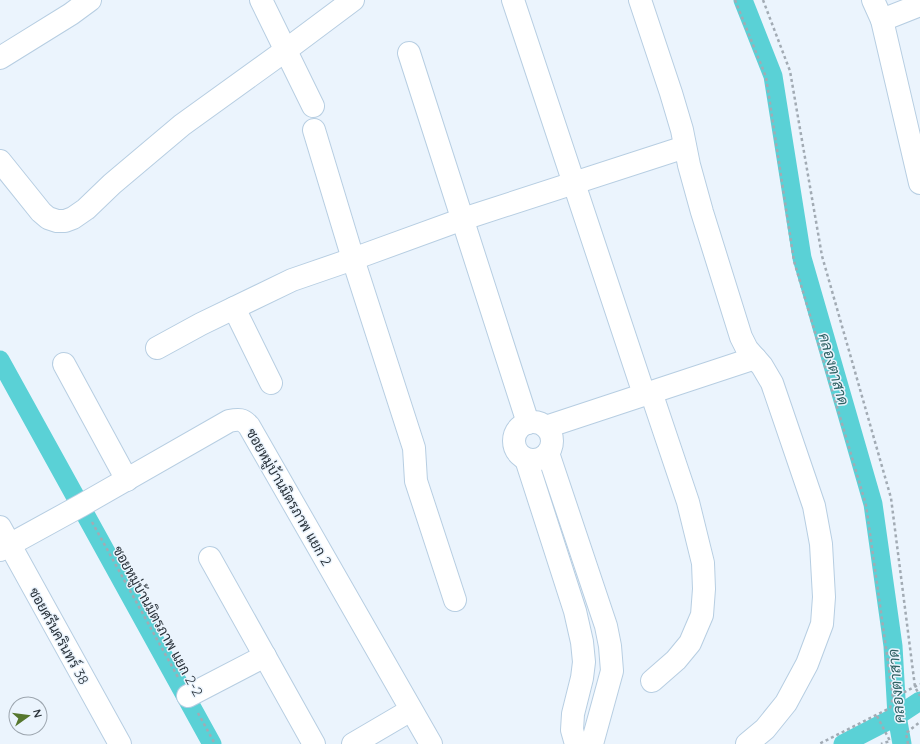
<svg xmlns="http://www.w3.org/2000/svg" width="920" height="744" font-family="Quicksand,Sarabun,sans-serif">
<rect width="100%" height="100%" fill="#ebf4fd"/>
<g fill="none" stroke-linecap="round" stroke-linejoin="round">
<!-- canal -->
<g stroke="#5ad1d6" stroke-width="19">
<path d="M743,0l30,76 29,182 71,246 20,142 4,70 5,28"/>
<path d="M0,360l212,384"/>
<path d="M843,744l54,-28 23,-15"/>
</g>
<!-- minor casing -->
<g stroke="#b7cee2" stroke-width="24">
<g id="minor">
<path d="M261,0l52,106"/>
<path d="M513,0l131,394"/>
<path d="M640,0l31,93 11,37 7,35 13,47 39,125 6,12 15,17 10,17 42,123 7,38 3,53 -2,27 -15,40 -21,39 -21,26 -18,15"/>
<path d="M873,0l9,20 38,163"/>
<path d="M882,20l38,-15"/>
<path d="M409,53l119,370"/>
<path d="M0,58l71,-44 19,-14"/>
<path d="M314,130l39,129 61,189 2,33 39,119"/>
<path d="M0,161l41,51 7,6 9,3h8l8,-3 13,-9 26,-25 70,-59 104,-75 67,-50"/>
<path d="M234,308l37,75"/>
<path d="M157,348l44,-24 91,-44 61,-21 110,-40 222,-72"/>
<path d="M64,364l63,116"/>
<path d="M651,392l37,110 15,61 1,26 -2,26 -12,28 -14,17 -24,21"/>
<circle cx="533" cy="441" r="19"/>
<path d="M546,427l209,-69"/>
<path d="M548,453l58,173 4,20 2,25 -20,73"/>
<path d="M526,459l49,152 7,31 2,20 -2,16 -9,36 -1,16 4,14"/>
<path d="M0,527l120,217"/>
<path d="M0,550l82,-45 147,-84c10,-2 14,-2 20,5l182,318"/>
<path d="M210,558l104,186"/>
<path d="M188,696l77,-40"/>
<path d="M353,744l58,-34"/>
</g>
</g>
<!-- path -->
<g stroke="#a2abb4" stroke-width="2.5" stroke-dasharray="3 3" stroke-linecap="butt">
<path d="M735,0l31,77 28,184 72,244 27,193 -3,10 -71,36"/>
<path d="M763,0l27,71 32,185 69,242 24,189 5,9"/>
<path d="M92,522l87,157"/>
<path d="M893,698l27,-14"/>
<path d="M198,713l17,31"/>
<path d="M877,716l13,25 -9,3"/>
<path d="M908,744l-2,-11 14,-11"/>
</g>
<!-- minor -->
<use href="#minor" stroke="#fff" stroke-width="22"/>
</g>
<g text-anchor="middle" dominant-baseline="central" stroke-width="3" stroke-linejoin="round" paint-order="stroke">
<!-- street labels -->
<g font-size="14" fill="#29323a" stroke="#ebf4fd">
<text transform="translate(289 497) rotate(60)">ซอยหมู่บ้านมิตรภาพ แยก 2</text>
<text transform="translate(158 621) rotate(61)">ซอยหมู่บ้านมิตรภาพ แยก 2-2</text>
<text transform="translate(59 636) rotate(61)">ซอยศรีนครินทร์ 38</text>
</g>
<!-- water labels -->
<g font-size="15" font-style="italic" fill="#2e6163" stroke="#ebf4fd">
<text transform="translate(834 369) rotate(74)">คลองตาสาด</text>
<text transform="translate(896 686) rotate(-95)">คลองตาสาด</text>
</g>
</g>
<!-- north arrow -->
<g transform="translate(28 716) rotate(76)"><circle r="19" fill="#ebf4fd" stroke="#9da6af"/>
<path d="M0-3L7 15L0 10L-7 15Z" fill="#56772e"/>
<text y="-6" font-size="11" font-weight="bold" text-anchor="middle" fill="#29323a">N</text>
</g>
</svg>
